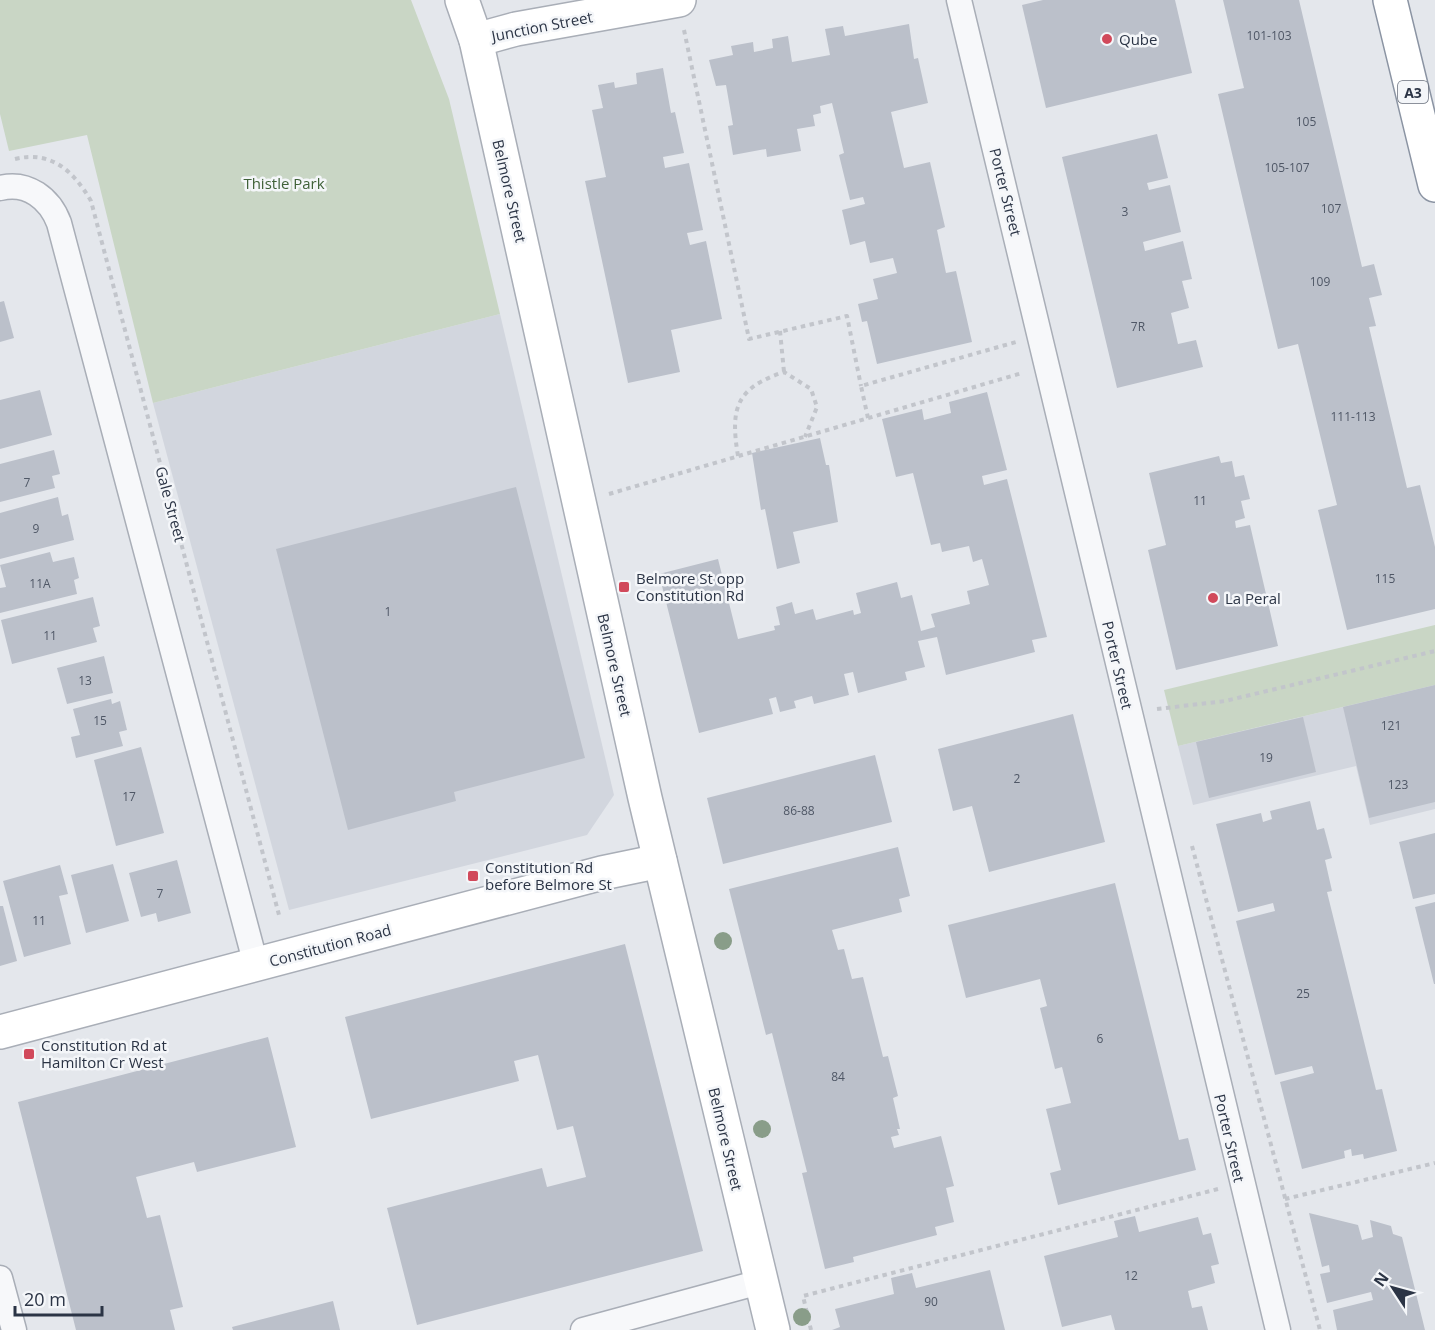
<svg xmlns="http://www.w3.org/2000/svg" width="1435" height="1330" font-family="'Open Sans',sans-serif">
<rect width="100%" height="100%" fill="#e4e7ec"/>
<!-- built -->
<g fill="#d2d6de">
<path d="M500,314l114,481 -27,40 -298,75 -136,-507z"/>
<path d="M1435,685v124l-65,16 -14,-59 -163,39 -15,-59z"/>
</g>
<!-- green -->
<g fill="#c9d6c5">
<path d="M0,0h411l38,99 51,215 -347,89 -66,-268 -78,16 -9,-37z"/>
<path d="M1435,625v60l-257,61 -14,-56z"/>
</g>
<!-- building -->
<g fill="#bbc0ca">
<path d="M1043,0h132l17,73 -146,35 -24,-103z"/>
<path d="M1223,0h76l63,267 12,-3 8,31 -13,3 7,28 -7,1 38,161 13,-3 15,62v62l-88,21 -29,-120 19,-5 -39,-161 -20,5 -60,-255 26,-6z"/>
<path d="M909,24l5,35 4,-1 10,45 -37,9 13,56 26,-6 15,65 -8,3 9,43 10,-2 16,71 -95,22 -10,-43 -5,1 -4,-18 20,-5 -5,-20 24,-6 -4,-15 -23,5 -5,-22 -15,4 -8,-35 23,-6 -2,-7 -13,3 -11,-45 5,-2 -12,-50 -12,3 1,7 -8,2 2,11 -18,3 4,22 -34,6 -1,-8 -33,6 -5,-29 5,-1 -7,-40 -10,1 -7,-26 24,-5 -2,-9 22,-4 1,10 19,-4 -1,-9 16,-3 4,26 38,-7 -5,-26 18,-3 2,10z"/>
<path d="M663,68l8,45 4,-1 9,41 -21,4 2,11 24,-5 14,67 -16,3 3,12 16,-4 16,78 -51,11 9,42 -52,11 -43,-202 21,-4 -14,-67 11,-2 -5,-23 16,-3 1,6 22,-4 -1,-11z"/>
<path d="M1157,134l11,44 -21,5 2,7 21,-5 11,47 -38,10 2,9 38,-10 9,38 -10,2 7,27 -18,5 7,31 18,-4 7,27 -86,21 -55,-231z"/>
<path d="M4,301l10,37 -14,4v-40z"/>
<path d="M40,390l12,45 -52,14v-49z"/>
<path d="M987,392l20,78 -25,6 2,9 23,-6 40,158 -15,3 3,12 -89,23 -9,-38 -19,4 7,26 -20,5 2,8 -49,13 -5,-21 -9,2 5,21 -35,9 -2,-8 -18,5 2,7 -16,4 -4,-15 -7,2 4,15 -74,19 -40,-159 59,-15 20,80 37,-9 -1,-4 6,-1 -4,-18 16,-5 3,12 18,-5 3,11 37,-10 1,5 7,-2 -5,-20 41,-11 4,16 11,-3 9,36 14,-4 -4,-13 39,-10 -3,-13 22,-6 -7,-26 -9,3 -4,-16 -27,6 -2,-9 -9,2 -18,-72 -17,4 -14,-58 40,-10 2,11 27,-7 -2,-11z"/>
<path d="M820,438l6,27h3l9,57 -45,10 7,31 -23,6 -12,-60 -4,1 -9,-57z"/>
<path d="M54,450l6,24 -8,2 3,12 -55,14v-38z"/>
<path d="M1219,456l2,7 11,-2 3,16 9,-2 6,24 -9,2 4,17 -10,3 1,7 14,-3 28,121 -102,24 -28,-120 18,-5 -17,-72z"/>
<path d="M516,487l69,271 -131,34 2,9 -108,29 -72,-281z"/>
<path d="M58,497l4,19 6,-2 6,26 -74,19v-46z"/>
<path d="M50,552l3,10 21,-5 5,21 -5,2 3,14 -77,19v-25l6,-1 -6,-22z"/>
<path d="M93,597l7,29 -7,2 4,14 -85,22 -11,-44z"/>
<path d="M104,656l9,37 -46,11 -10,-36z"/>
<path d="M1435,685v117l-66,16 -26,-111z"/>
<path d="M111,699l1,5 8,-3 7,29 -8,2 4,14 -47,12 -5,-21 9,-2 -7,-26z"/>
<path d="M1073,714l32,128 -116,30 -17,-66 -19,5 -15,-62z"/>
<path d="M1303,717l13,55 -107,26 -13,-56z"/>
<path d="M141,747l23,86 -48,13 -22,-86z"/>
<path d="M875,755l17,67 -169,42 -16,-66z"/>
<path d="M1310,801l7,29 7,-2 8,30 -7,2 7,31 -5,1 49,198 6,-1 15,62 -33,8 -1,-5 -11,2 -1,-7 -7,2 1,7 -43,11 -22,-87 34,-9 -2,-7 -37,9 -39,-154 39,-10 -2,-8 -35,9 -22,-88 45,-11 2,9 9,-3 -2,-8z"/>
<path d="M1435,833v61l-22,5 -14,-57z"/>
<path d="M898,847l12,49 -11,3 3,13 -70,18 6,20 6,-1 8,30 11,-2 20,80 5,-1 10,40 -5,2 7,31h-3l2,6 -8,2 3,11 47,-12 13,50 -8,2 8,34 -19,5 2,8 -84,22 1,5 -29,7 -23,-96 5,-1 -35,-139 -6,2 -37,-146z"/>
<path d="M177,860l14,53 -33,9 -2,-9 -15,4 -12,-44z"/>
<path d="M113,864l16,57 -43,12 -15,-58z"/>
<path d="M60,865l8,29 -9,2 12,48 -47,13 -21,-76z"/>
<path d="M1115,883l64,257 9,-2 8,32 -138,35 -8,-32 11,-3 -15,-61 25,-6 -9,-36 -7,2 -15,-61 7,-2 -7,-27 -74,19 -18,-73z"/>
<path d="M1435,902v82h-1l-19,-77z"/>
<path d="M0,906h3l14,55 -17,5z"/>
<path d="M625,944l78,307 -286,74 -30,-117 155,-40 5,19 39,-10 -13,-51 -16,4 -19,-75 -24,6 5,20 -148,38 -26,-102z"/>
<path d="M268,1037l28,110 -99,25 -3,-10 -58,15 11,41 13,-3 23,92 -13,3 5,20h-99l-58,-228z"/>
<path d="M1309,1213l49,12 4,15 11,-3 -3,-17 21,6 2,8 9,3 23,93h-88l-4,-20 40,-10 -2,-8 -44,11 -7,-29 10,-2 -1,-7 -7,2z"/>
<path d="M1135,1216l4,16 59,-15 5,18 8,-2 8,31 -8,2 4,17 -27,8 4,17 10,-2 6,24h-93l-4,-15 -49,12 -18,-71 74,-19 -4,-16z"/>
<path d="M990,1270l15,60h-173l8,-3 -5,-18 59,-15 -3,-16 21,-5 4,15z"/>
<path d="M333,1301l7,29h-107l-1,-3z"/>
</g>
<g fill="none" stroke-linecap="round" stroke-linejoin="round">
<!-- street casing -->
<g stroke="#a9aeb7" stroke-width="27">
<g id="street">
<path d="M959,0l319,1330"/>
<path d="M0,188c28,-7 50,11 59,35l197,742"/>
<path d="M0,1278l14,52"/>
<path d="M583,1330l177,-48"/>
</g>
</g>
<!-- secondary casing -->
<g stroke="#a9aeb7" stroke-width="36">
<g id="secondary">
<path d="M462,0l14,40 169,758 128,532"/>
<path d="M476,40l40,-11 163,-29"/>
<path d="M0,1032l602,-159 58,-12"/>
</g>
</g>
<!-- highway casing -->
<g stroke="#8b94a3" stroke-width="36">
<path id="highway" d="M1390,0l45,185"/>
</g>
<!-- path -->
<g stroke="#c2c5cb" stroke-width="4" stroke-dasharray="4.5 4.5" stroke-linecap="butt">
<path d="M684,30l65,309 98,-23 14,70"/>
<path d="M15,159c37,-9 59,13 76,42l188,714"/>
<path d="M780,331l4,41"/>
<path d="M868,418l-7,-32 155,-44"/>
<path d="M738,456c-8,-48 -2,-68 46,-84l27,17 6,18 -12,30"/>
<path d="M609,494l413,-121"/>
<path d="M1157,709l68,-8 210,-50"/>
<path d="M1192,846l128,484"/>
<path d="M1285,1199l150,-36"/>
<path d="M811,1330l-8,-34 415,-107"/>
</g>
<!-- street -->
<use href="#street" stroke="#f7f8fa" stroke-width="24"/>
<!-- secondary -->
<use href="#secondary" stroke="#fff" stroke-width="33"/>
<!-- highway -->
<use href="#highway" stroke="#fff" stroke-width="33"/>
</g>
<!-- trees -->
<g fill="#899d89">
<circle cx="723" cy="941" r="9"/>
<circle cx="762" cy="1129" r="9"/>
<circle cx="802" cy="1317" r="9"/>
</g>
<!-- markers -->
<g fill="#d1495b" stroke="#f4f6f9" stroke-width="2">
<circle cx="1107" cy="39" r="6"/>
<rect x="618" y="581" width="12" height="12" rx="3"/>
<circle cx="1213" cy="598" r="6"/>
<rect x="467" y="870" width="12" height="12" rx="3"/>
<rect x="23" y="1048" width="12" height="12" rx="3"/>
</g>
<g text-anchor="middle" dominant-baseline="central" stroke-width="5" stroke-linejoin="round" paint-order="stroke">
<!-- number labels -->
<g font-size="12" fill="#4f5766">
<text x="1269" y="35">101-103</text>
<text x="1306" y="121">105</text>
<text x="1287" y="167">105-107</text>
<text x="1331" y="208">107</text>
<text x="1125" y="211">3</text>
<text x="1320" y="281">109</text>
<text x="1138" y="326">7R</text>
<text x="1353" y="416">111-113</text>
<text x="27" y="482">7</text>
<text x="1200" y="500">11</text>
<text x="36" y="528">9</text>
<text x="1385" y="578">115</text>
<text x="40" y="583">11A</text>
<text x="388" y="611">1</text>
<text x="50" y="635">11</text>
<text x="85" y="680">13</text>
<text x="100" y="720">15</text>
<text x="1391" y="725">121</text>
<text x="1266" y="757">19</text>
<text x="1017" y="778">2</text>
<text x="1398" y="784">123</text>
<text x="129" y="796">17</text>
<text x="799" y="810">86-88</text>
<text x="160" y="893">7</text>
<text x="39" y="920">11</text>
<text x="1303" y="993">25</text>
<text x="1100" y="1038">6</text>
<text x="838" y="1076">84</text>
<text x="1131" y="1275">12</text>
<text x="931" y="1301">90</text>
</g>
<!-- shield labels -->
<rect fill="#f4f6f9" stroke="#676e7b" stroke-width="1.5" x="1398" y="81" width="30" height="22" rx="4.5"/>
<g font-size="14" font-weight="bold" fill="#2b3445">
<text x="1413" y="92">A3</text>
</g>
<!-- street labels -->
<g font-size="15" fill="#2b3445" stroke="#f4f6f9">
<text transform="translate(542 26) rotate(-11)">Junction Street</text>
<text transform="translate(510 191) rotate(77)">Belmore Street</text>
<text transform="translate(1006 192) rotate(76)">Porter Street</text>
<text transform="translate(171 504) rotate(75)">Gale Street</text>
<text transform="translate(615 665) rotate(77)">Belmore Street</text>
<text transform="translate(1118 665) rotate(77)">Porter Street</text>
<text transform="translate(330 945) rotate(-15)">Constitution Road</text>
<text transform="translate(1230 1138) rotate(77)">Porter Street</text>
<text transform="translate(726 1139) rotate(77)">Belmore Street</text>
</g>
<!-- poi labels -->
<g font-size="15" fill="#2b3445" stroke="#f4f6f9" text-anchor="start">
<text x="1119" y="39">Qube</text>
<text x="636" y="578">Belmore St opp<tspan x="636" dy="17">Constitution Rd</tspan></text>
<text x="1225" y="598">La Peral</text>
<text x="485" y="867">Constitution Rd<tspan x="485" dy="17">before Belmore St</tspan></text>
<text x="41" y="1045">Constitution Rd at<tspan x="41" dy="17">Hamilton Cr West</tspan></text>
</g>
<!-- park labels -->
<g font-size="15" fill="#3f6138" stroke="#f4f6f9">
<text x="284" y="183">Thistle Park</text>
</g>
</g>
<!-- north arrow -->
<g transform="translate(1393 1288) rotate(306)" stroke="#f4f6f9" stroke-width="4.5" paint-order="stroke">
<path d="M0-4.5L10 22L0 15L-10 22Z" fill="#2b3445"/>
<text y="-9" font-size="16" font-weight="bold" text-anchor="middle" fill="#2b3445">N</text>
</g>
<!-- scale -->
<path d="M15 1306v9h87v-9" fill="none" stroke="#2b3445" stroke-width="3"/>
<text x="24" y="1306" font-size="18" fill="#2b3445" stroke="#f4f6f9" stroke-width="4.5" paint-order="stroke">20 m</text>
</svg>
